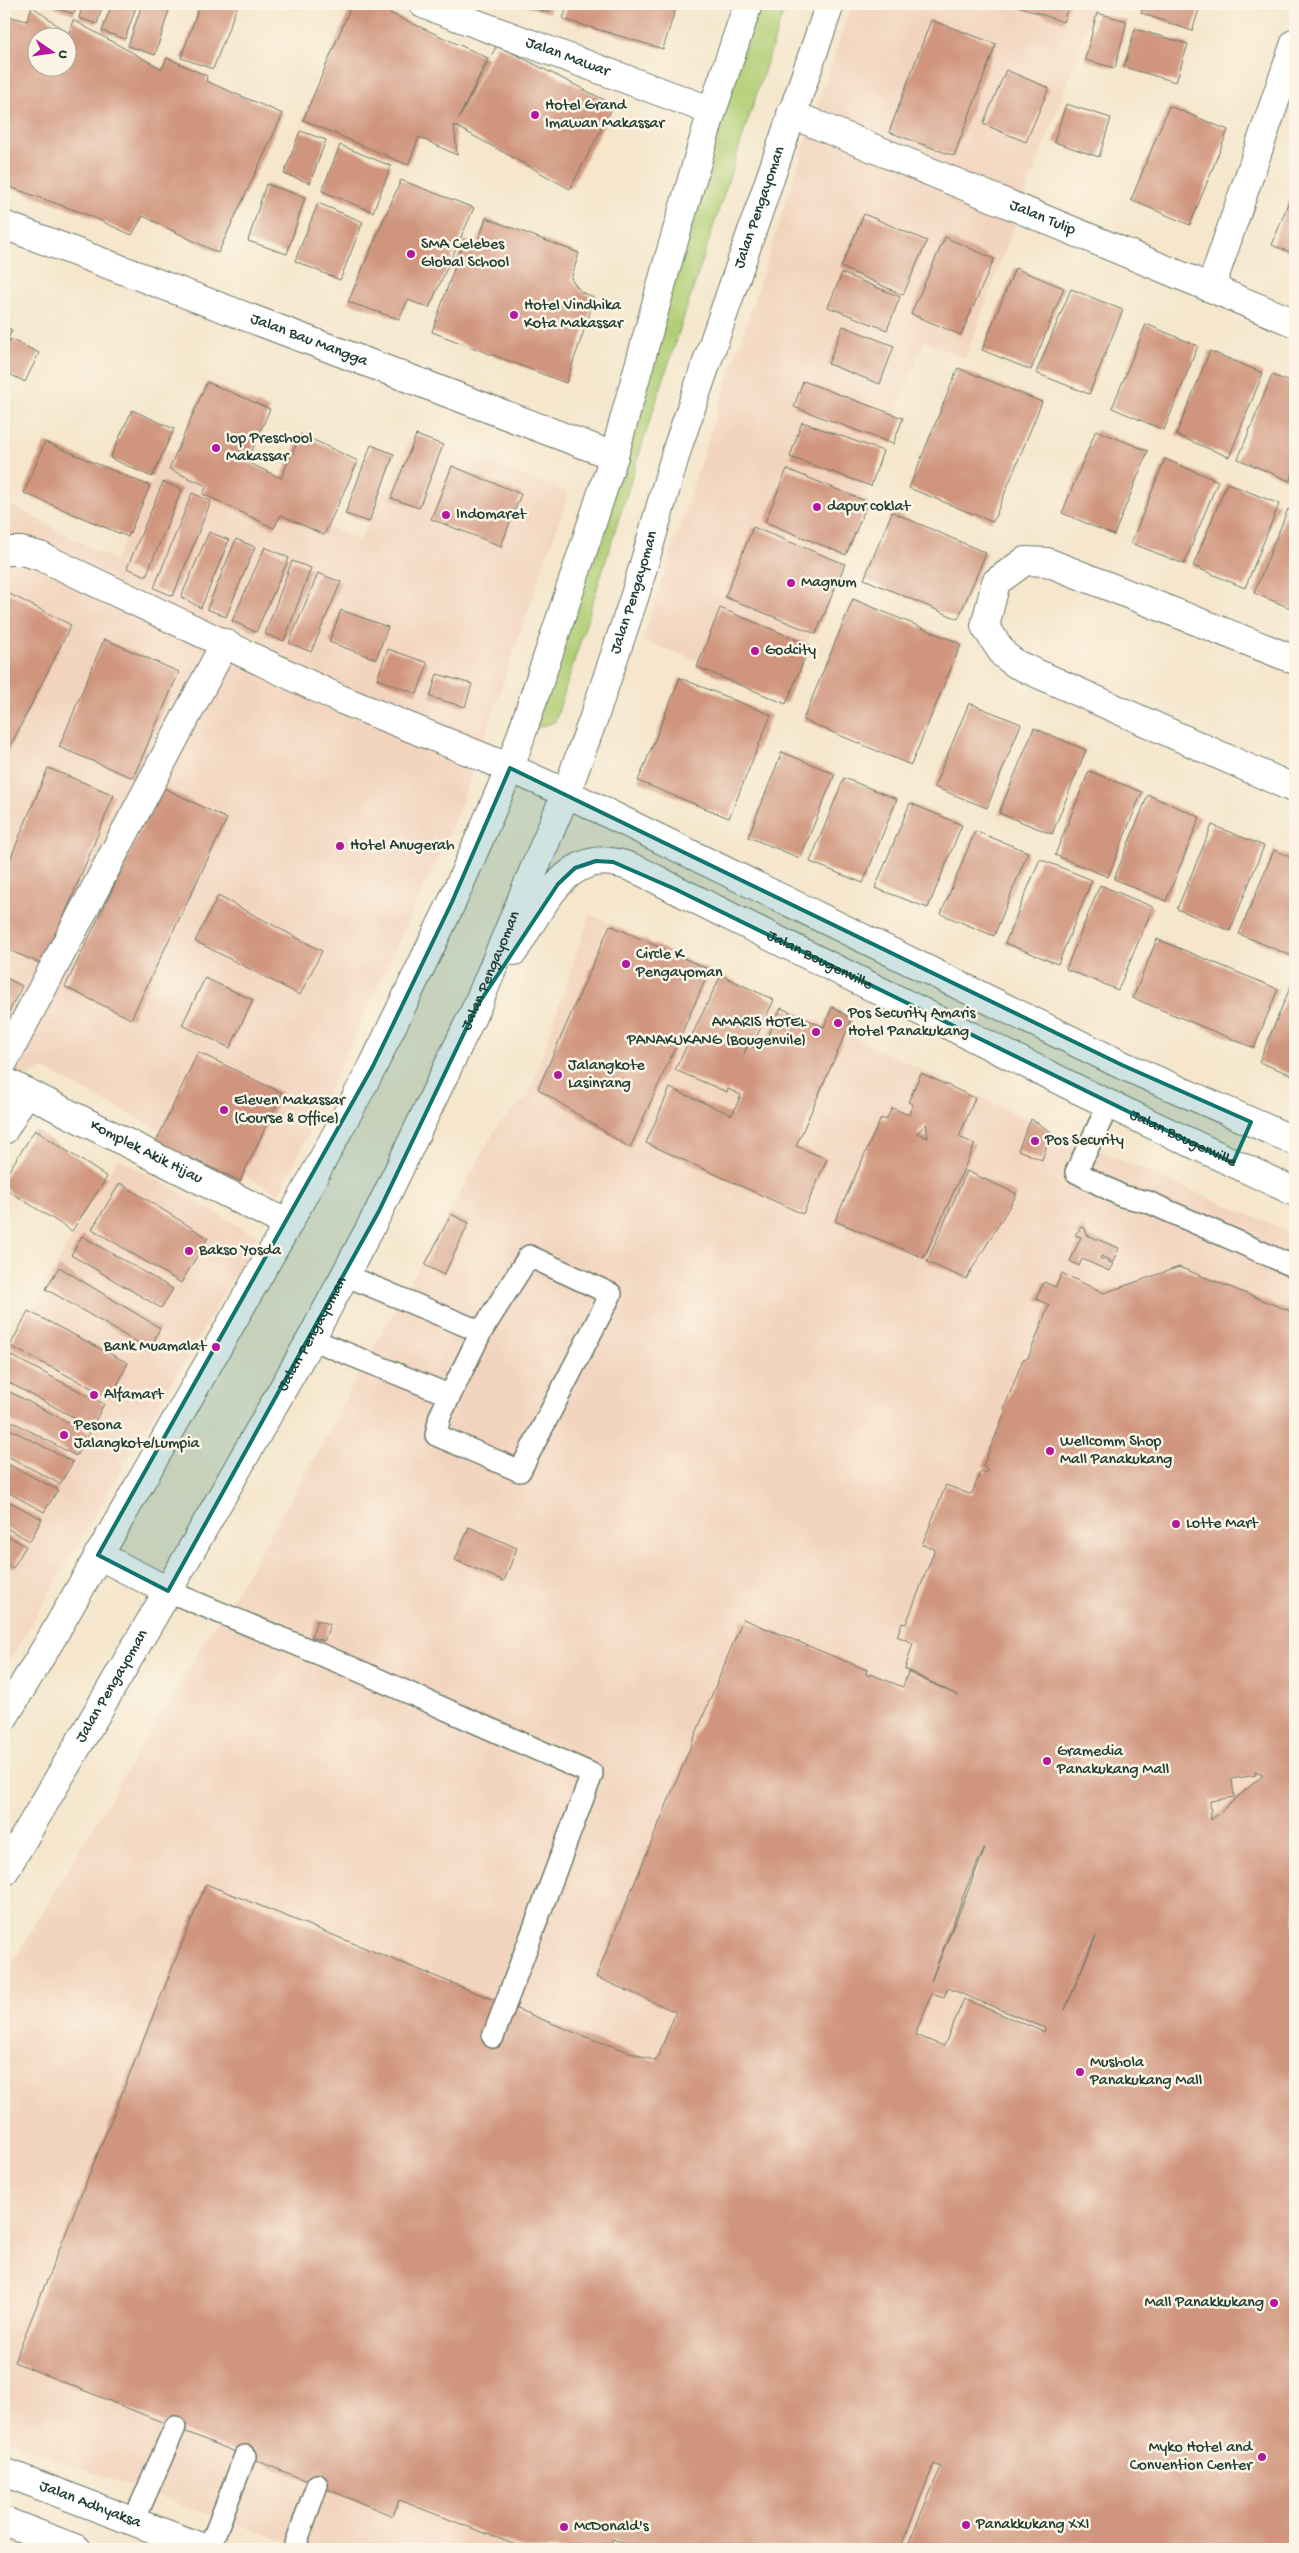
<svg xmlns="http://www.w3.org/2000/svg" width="1299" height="2553" font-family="'Gochi Hand',sans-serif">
<rect width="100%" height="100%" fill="#fcf5e5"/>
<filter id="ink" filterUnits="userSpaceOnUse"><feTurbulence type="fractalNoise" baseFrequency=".02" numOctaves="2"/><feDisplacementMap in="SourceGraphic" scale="10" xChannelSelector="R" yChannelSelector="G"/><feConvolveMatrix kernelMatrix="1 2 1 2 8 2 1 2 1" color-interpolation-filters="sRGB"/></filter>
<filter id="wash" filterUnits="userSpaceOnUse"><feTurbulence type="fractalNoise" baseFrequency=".0096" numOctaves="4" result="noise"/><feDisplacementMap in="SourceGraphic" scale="20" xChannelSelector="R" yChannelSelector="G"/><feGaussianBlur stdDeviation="1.12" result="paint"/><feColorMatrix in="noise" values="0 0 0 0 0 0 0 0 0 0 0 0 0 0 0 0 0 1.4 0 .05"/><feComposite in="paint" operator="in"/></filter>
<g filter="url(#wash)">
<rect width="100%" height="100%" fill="#f5e6cc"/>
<!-- built -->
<g fill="#f2d4be">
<path d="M851,4h245l-131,355 -41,-19 -136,351 -146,-50z"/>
<path d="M411,436l158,56 -113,327 -176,375 -236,-125 -40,19v-587l111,60 51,-112 194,92z"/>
<path d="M590,914l469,220 236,100v1315h-988l-257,-91 -46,-21v-460l187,-314 54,-86 83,-143 18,-37 152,-272 30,-28z"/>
<path d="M118,1158l139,78 -253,435v-315z"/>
</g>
<!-- green -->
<path fill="#b0ce75" stroke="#688654" d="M758,4h28l-143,438 -88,280 -19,6z"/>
<g id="blocks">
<!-- building -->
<g fill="#d0957e" fill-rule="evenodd">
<path d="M57,4h20l-3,10 -19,-6z"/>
<path d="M83,4h20l-6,20 -18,-6z"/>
<path d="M112,4h25l-12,35 -23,-8z"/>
<path d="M142,4h29l-16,51 -27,-9z"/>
<path d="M200,4h38l-25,65 -32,-11z"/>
<path d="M352,4h18l118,54 -29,60 38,-73 117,60 -44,84 -116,-64 3,30 -38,-18 -11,28 -105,-45z"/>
<path d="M517,4h35l-3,9z"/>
<path d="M568,4h109l-14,45 -100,-30z"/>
<path d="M1012,4h57l-6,18z"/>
<path d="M1144,4h57l-9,27 -51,-18z"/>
<path d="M32,6l30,23 7,4 4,-13 89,49 5,-11 40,18 -1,5 77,33 -65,139 -75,-37 -11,19 -49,-22 -79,-28v-170l23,6zM38,38h30v30h-30z"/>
<path d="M1097,13l30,8 -12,47 -30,-8z"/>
<path d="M931,20l65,24 -42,112 -65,-24z"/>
<path d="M1135,29l53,15 -12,38 -52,-15z"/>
<path d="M1006,70l43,18 -23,54 -43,-18z"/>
<path d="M1066,104l45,14 -12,39 -45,-15z"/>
<path d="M1169,106l59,24 -38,95 -59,-25z"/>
<path d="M300,131l26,9 -16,43 -26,-9z"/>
<path d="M340,145l51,21 -18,46 -51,-21z"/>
<path d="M401,180l73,28 -45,100 -21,-8 -9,19 -51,-17z"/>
<path d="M266,184l39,13 -18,57 -39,-13z"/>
<path d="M1295,185v69l-23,-9z"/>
<path d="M318,203l45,19 -23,58 -45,-19z"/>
<path d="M864,214l63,27 -24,54 -62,-28z"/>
<path d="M486,218l93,35 -8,26 10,13 14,6 -29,85 -134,-51 32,-92 13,5z"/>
<path d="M945,237l49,22 -33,76 -50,-21z"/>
<path d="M1015,268l49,20 -33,82 -49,-20z"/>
<path d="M842,273l58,24 -13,33 -59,-23z"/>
<path d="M1071,289l52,21 -34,84 -53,-21z"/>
<path d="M1146,324l52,22 -34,84 -52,-22z"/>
<path d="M4,326l8,4 -8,18z"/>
<path d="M843,326l51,20 -14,38 -52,-20z"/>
<path d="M10,339l29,14 -14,29 -21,-11v-19z"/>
<path d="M1210,351l53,22 -34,84 -53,-22z"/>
<path d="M958,368l84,34 -49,120 -84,-34z"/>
<path d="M1272,375l23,9v83l-5,14 -52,-22z"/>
<path d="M803,381l100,37 -10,26 -99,-37z"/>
<path d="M207,382l63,27 -23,53 34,16 20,-44 57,27 -34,74 -43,-20 -7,13 -71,-34 4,-8 -38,-17z"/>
<path d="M132,410l42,19 -22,48 -42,-19z"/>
<path d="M802,422l81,29 -12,35 -81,-29z"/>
<path d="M1096,430l52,21 -34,84 -52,-22z"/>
<path d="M416,435l27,10 -24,63 -28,-10z"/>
<path d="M45,442l105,44 -22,51 -104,-44z"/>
<path d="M371,445l23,9 -25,68 -24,-8z"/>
<path d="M1165,459l53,22 -34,83 -53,-21z"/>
<path d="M452,466l69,28 -20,52 -70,-27z"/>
<path d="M787,469l81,33 -22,53 -81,-33z"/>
<path d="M163,482l19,7 -36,87 -19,-8z"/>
<path d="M1227,483l52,21 -34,84 -52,-22z"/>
<path d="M192,493l19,8 -38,95 -19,-8z"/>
<path d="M1288,509l7,3v98l-41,-17z"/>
<path d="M892,512l94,41 -28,66 -94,-40z"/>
<path d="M753,527l92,37 -29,70 -91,-37z"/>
<path d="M209,532l20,8 -28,68 -20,-11z"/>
<path d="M236,539l19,8 -29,70 -19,-8z"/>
<path d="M265,547l24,11 -33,74 -24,-11z"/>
<path d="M292,561l19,7 -27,73 -19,-7z"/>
<path d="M318,573l23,9 -30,70 -22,-9z"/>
<path d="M8,593l63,32 -67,134v-157z"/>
<path d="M853,599l108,45 -50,121 -108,-45z"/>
<path d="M720,608l90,37 -24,59 -89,-37z"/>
<path d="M341,610l47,17 -12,32 -47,-17z"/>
<path d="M104,639l75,33 -46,106 -74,-31z"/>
<path d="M388,649l40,14 -11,31 -40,-15z"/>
<path d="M437,674l35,10 -7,23 -35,-10z"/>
<path d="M680,678l91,37 -42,103 -91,-37z"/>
<path d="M969,703l52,21 -34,84 -53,-21z"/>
<path d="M1034,728l52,22 -34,84 -53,-21z"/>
<path d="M782,752l53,22 -35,84 -52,-21z"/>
<path d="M48,768l66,27 -70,170 -40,-17v-74z"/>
<path d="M1089,771l53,21 -34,85 -53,-22z"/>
<path d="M844,778l53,21 -34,84 -53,-21z"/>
<path d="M162,787l65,32 -96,200 -66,-32z"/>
<path d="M1148,795l52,22 -34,84 -52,-22z"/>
<path d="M910,803l52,22 -34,83 -53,-20z"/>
<path d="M1212,825l52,21 -34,85 -53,-22z"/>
<path d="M975,831l53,21 -34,84 -53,-22z"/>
<path d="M1274,850l21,9v89l-3,8 -53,-22z"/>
<path d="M1040,859l52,21 -34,84 -53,-21z"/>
<path d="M1100,885l53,22 -35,83 -52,-21z"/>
<path d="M218,896l104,55 -22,44 -105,-54z"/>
<path d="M610,925l100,45 -80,178 -92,-59z"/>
<path d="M1157,939l121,50 -24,59 -121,-50z"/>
<path d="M721,975l53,25 -22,46 -4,-2 -4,10 4,-9 13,6 20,-43 43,19 8,-20 20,12 -56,127 31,13 -24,55 -157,-71 24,-55 62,27 9,-20 -13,-6 -1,3 -52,-22z"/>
<path d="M4,977l18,9 -18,35z"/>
<path d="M205,978l48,22 -23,48 -48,-23z"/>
<path d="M1294,978l1,1v97l-36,-14z"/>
<path d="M198,1052l84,41 -42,88 -84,-39z"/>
<path d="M921,1073l54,25 -16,39 16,7 -51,114 -89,-37 46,-103 5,2 6,-12 17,7 4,-11 -5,-2zM926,1124l2,14 -11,-5z"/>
<path d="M1031,1119l20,13 -9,28 -24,-10z"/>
<path d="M35,1130l72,47 -35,54 -68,-43v-10z"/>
<path d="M967,1171l50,23 -51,85 -39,-17z"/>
<path d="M120,1183l88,55 -27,45 -89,-54z"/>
<path d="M451,1214l18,9 -25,52 -19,-10z"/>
<path d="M1081,1227l4,1 2,7 32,13 -6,14 -12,-6 -1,2 13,6 -4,7 -27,-12 -3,7 -9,-5 11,-24 -6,-2z"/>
<path d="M82,1236l91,53 -12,19 -90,-53z"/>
<path d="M59,1267l101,61 -10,22 -104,-61z"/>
<path d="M1179,1267l116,46v1236h-389l35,-82 -7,-3 -34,85h-263l-24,-10 -4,10h-83l-127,-49 -6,16 -379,-154 192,-478 380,153 70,24 20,-49 -80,-35 147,-358 124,51 -1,4 3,2 1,-2 33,13 5,-15 51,24 -54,-27 8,-26 -16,-7 5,-13 4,1 29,-75 -13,-4 24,-60 23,9 3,-1 9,-22 5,2 1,-3 -4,-4 23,-55 -2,-2 19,-50 5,-1 21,-53 -13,-6 8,-17 12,5 6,-14 42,20zM1255,1772l8,3 -52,45 -1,-19 24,-4 -2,-18 24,-4zM984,1849h1l-54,132 35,-92zM1095,1936h1l-31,74zM948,1988l97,40 -1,4 -80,-33 -20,47 -29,-11 17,-42 12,4z"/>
<path d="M28,1311l100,52 -17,35 -101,-52z"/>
<path d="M6,1353l98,51 -12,23 -88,-47v-22z"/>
<path d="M4,1389l85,44 -13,23 -72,-39z"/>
<path d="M4,1426l69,36 -13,22 -56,-30z"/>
<path d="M4,1462l54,28 -14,22 -40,-22z"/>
<path d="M4,1499l38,20 -12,22 -26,-14z"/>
<path d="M469,1527l48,21 -13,33 -49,-21z"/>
<path d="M4,1534l22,12 -13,22 -9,-5z"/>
<path d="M317,1620l13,4 -6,17 -13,-4z"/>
</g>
</g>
</g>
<g filter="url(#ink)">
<use href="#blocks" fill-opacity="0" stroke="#6a7869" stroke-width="1"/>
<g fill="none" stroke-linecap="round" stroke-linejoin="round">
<!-- lane casing -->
<g stroke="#6a7869" stroke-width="24">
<g id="lane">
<path d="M1109,1104l-33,68 46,24 26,6 147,65"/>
<path d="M345,1275l136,57 48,-76 82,38 -91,177 -84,-36 4,-19 41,-84"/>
<path d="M311,1339l138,56"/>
<path d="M168,1591l180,75 244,108 -99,263"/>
<path d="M133,2523l42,-96"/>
<path d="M209,2549l36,-93"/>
<path d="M294,2549l23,-64"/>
</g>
</g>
<!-- street casing -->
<g stroke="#6a7869" stroke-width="30">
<g id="street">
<path id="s1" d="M423,4l289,107"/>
<path id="s2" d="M791,114l504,209"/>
<path d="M1211,287l84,-244"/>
<path d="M4,551h17l19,5 300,143 170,69"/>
<path d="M1295,660l-248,-98 -22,-1 -29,21 -11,44 19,29 12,9 279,125"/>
<path d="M4,1061l221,-418"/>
<path id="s3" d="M4,1081l284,143"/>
<path d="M4,1130l22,-38"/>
</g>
</g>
<!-- secondary casing -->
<g stroke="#6a7869" stroke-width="30">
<g id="secondary">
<path id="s4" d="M4,225l610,231"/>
<path d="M510,768l56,25 556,272 173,76"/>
<path id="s5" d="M514,951c23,-35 48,-97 98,-89 21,3 43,17 63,27l404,201 216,102"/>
<path d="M98,1555l70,36"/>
<path d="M4,1717l46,-76 238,-417 85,-158 79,-164 58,-134 54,-160 50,-152 54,-195 44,-150 36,-107"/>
<path id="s6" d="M4,1872l164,-281 143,-252 68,-128 98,-205 89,-213 27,-73 42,-125 43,-149 152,-442"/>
<path id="s7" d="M4,2472l202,77"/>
<path d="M4,2521l73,28"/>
</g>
</g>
<!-- lane -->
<use href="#lane" stroke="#fff" stroke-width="21"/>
<!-- street -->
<use href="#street" stroke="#fff" stroke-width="28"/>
<!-- secondary -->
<use href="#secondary" stroke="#fff" stroke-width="28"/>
</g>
</g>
<!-- marked area -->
<path fill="#0f766e" fill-opacity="0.2" stroke="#0f766e" stroke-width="4" stroke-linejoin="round" d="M510,768l612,297 129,57 -18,41 -558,-274 -62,-27 -17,-1 -21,7 -17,16 -81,122 -98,205 -211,380 -70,-36 275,-489 79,-164z"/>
<!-- markers -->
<g fill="#b5179e" stroke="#fcf5e5" stroke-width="2">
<circle cx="535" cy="115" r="5"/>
<circle cx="411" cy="254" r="5"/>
<circle cx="514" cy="315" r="5"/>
<circle cx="216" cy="448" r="5"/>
<circle cx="817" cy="507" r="5"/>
<circle cx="446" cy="515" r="5"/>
<circle cx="791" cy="583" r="5"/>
<circle cx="755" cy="651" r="5"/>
<circle cx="340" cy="846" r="5"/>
<circle cx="626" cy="964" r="5"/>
<circle cx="838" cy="1023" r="5"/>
<circle cx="816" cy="1032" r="5"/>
<circle cx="558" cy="1075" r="5"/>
<circle cx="224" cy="1110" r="5"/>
<circle cx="1035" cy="1141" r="5"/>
<circle cx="189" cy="1251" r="5"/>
<circle cx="216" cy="1347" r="5"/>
<circle cx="94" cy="1395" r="5"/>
<circle cx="64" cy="1435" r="5"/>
<circle cx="1050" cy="1451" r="5"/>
<circle cx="1176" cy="1524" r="5"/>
<circle cx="1047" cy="1761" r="5"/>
<circle cx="1080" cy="2072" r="5"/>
<circle cx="1274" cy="2303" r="5"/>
<circle cx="1262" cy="2457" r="5"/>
<circle cx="966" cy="2525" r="5"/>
<circle cx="564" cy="2527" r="5"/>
</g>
<g text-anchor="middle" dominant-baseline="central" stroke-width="5" stroke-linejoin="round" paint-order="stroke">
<!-- street labels -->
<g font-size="16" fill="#1f3d34" stroke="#fcf5e5">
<text stroke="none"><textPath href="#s1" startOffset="154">Jalan Mawar</textPath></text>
<text stroke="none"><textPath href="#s6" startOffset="1835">Jalan Pengayoman</textPath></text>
<text stroke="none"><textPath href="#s2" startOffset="272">Jalan Tulip</textPath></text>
<text stroke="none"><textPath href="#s4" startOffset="326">Jalan Bau Mangga</textPath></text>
<text stroke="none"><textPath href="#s6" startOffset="1430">Jalan Pengayoman</textPath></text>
<text stroke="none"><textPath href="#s5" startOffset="371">Jalan Bougenville</textPath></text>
<text stroke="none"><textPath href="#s6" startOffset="1025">Jalan Pengayoman</textPath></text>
<text stroke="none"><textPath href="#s5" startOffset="776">Jalan Bougenville</textPath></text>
<text stroke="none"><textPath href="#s3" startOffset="159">Komplek Akik Hijau</textPath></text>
<text stroke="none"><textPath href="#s6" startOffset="620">Jalan Pengayoman</textPath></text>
<text stroke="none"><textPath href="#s6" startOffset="215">Jalan Pengayoman</textPath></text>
<text stroke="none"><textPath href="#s7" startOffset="92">Jalan Adhyaksa</textPath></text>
</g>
<!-- poi labels -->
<g font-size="16" fill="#1f3d34" stroke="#fcf5e5" text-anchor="start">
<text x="545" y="106">Hotel Grand<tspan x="545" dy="18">Imawan Makassar</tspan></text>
<text x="421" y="245">SMA Celebes<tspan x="421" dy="18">Global School</tspan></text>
<text x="524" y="306">Hotel Vindhika<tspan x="524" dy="18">Kota Makassar</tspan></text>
<text x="226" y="439">Iop Preschool<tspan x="226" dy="18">Makassar</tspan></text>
<text x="827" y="507">dapur coklat</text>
<text x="456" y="515">Indomaret</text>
<text x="801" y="583">Magnum</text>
<text x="765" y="651">Godcity</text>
<text x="350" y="846">Hotel Anugerah</text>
<text x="636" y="955">Circle K<tspan x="636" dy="18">Pengayoman</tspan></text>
<text x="848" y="1014">Pos Security Amaris<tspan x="848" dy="18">Hotel Panakukang</tspan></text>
<text x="806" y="1023" text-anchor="end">AMARIS HOTEL<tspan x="806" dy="18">PANAKUKANG (Bougenvile)</tspan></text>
<text x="568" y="1066">Jalangkote<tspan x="568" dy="18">Lasinrang</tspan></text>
<text x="234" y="1101">Eleven Makassar<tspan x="234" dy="18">(Course &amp; Office)</tspan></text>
<text x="1045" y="1141">Pos Security</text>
<text x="199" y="1251">Bakso Yosda</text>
<text x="206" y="1347" text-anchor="end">Bank Muamalat</text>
<text x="104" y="1395">Alfamart</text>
<text x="74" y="1426">Pesona<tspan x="74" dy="18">Jalangkote/Lumpia</tspan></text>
<text x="1060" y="1442">Wellcomm Shop<tspan x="1060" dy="18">Mall Panakukang</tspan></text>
<text x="1186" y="1524">Lotte Mart</text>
<text x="1057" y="1752">Gramedia<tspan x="1057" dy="18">Panakukang Mall</tspan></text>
<text x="1090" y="2063">Mushola<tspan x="1090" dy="18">Panakukang Mall</tspan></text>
<text x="1264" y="2303" text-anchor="end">Mall Panakkukang</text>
<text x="1252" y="2448" text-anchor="end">Myko Hotel and<tspan x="1252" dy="18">Convention Center</tspan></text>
<text x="976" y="2525">Panakkukang XXI</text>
<text x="574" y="2527">McDonald's</text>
</g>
</g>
<!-- margin -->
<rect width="1299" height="2553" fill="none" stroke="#fcf5e5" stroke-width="20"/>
<!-- north arrow -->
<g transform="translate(52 52) rotate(103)"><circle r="24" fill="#fcf5e5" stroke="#a4ab9e"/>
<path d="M0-4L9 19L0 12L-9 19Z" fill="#b5179e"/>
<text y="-8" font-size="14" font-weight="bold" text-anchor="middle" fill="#1f3d34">U</text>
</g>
</svg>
